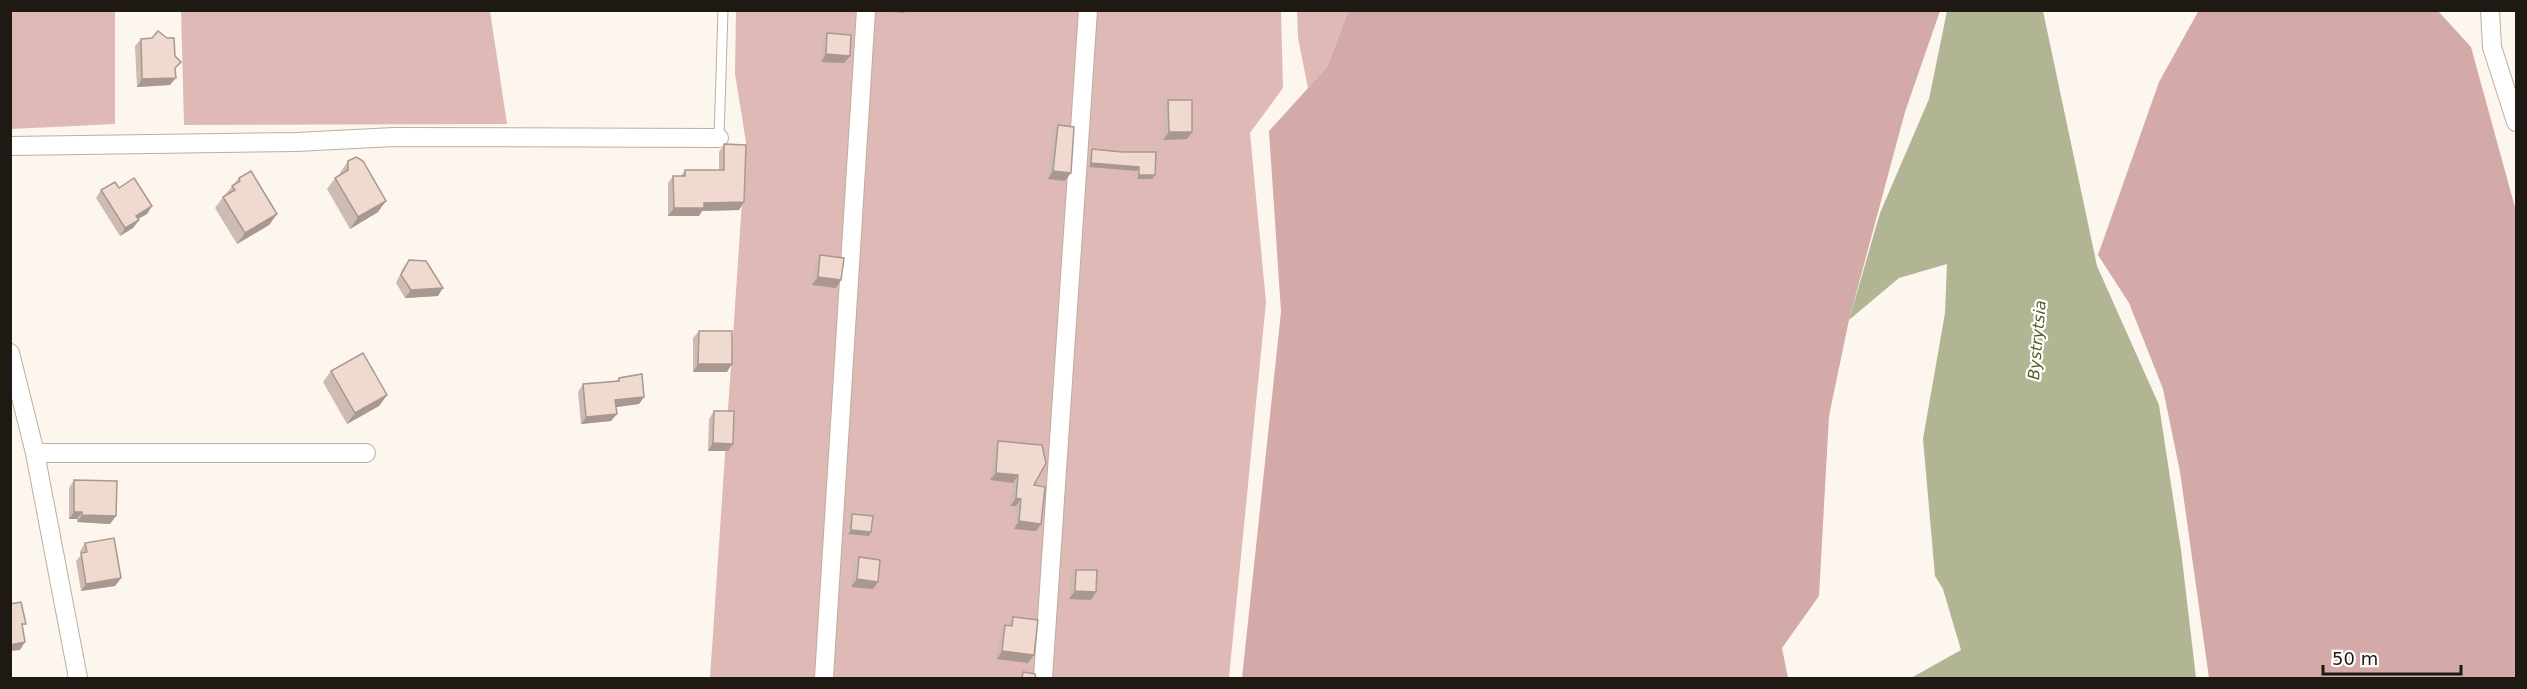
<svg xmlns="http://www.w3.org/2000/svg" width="2527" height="689" font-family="'DejaVu Sans',sans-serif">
<rect width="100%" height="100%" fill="#fdf6ef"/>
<!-- green -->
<g fill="#deb9b6">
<path d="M10,11h105v113l-104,5z"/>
<path d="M181,11h309l17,113 -323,1z"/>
<path d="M736,11h545l2,77 -33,45 16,169 -37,376h-519l36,-536 -11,-68z"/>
<path d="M1297,11h51l-21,56 -19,21 -10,-50z"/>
</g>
<!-- forest -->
<g fill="#d3aaa8">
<path d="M2199,10l239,1 33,36 45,164v467h-307l-29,-206 -17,-83 -34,-86 -31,-48 61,-173z"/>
<path d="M1348,11h592l-35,101 -56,208 -20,96 -10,180 -37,52 6,30h-546l39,-366 -12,-181 58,-64z"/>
</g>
<!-- water -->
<path fill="#b1b593" d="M1947,11h96l54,255 62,139 22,145 15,128h-285l50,-28 -18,-61 -8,-13 -12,-137 22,-126 2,-49 -48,14 -50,42 31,-107 49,-114z"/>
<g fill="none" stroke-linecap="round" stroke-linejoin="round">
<!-- lane casing -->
<g stroke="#beae9d" stroke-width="11">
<path id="lane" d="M719,138l4,-128"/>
</g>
<!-- street casing -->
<g stroke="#beae9d" stroke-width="20">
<g id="street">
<path d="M2490,10l2,37 24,75"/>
<path d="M10,146l286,-4 98,-5 325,1"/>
<path d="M10,353l25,100 43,225"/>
<path d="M35,453h331"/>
<path d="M824,678l42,-668"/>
<path d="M1043,678l45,-668"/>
</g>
</g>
<!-- lane -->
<use href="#lane" stroke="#fff" stroke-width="9"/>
<!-- street -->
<use href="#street" stroke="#fff" stroke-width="18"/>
</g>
<!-- wall -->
<g fill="#cebbb1">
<path d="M827,33l23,23 -6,7 -23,-1 1,-21z"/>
<path d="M141,39l35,31 -6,15 -33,2 -2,-41z"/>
<path d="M1168,100l24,32 -5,7 -24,1v-32z"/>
<path d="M1058,125l7,56 -17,-2 5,-46z"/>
<path d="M724,144l20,58 -5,8 -37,1 -3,5h-31v-33l5,-7h8l4,-6h34v-18z"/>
<path d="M1092,149l30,3 30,27h-15v-8l-48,-4 1,-14z"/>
<path d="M348,161l30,51 -28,17 -23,-40 8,-11 5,-4v-1z"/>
<path d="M239,178l38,36 -8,11 -32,19 -22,-36 8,-11z"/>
<path d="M119,188l33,18 -5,8 -9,5 1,1 -6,8 -13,8 -24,-38 5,-8z"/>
<path d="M820,255l21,25 -5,8 -24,-3 3,-22z"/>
<path d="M409,260l29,36 -33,2 -9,-15 7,-15z"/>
<path d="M699,331l28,41h-34v-34z"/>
<path d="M331,371l56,24 -8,11 -32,18 -24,-42z"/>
<path d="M619,378l25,19 -5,7 -23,3 -5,14 -30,3 -3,-32 5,-8 33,-3z"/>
<path d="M714,411l19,33 -5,7h-20l1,-32z"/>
<path d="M998,441l36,44 7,39 -5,7 -22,-2 2,-23h-6l3,-23 -23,-3 3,-31z"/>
<path d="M74,480l36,44 -33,-2v-3h-8v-31z"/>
<path d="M852,514l19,18 -2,4 -21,-2 2,-16z"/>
<path d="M85,543l36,35 -6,8 -34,5 -5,-30 5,-6 -1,-4z"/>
<path d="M859,557l14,32 -22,-2 3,-22z"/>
<path d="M1076,570l20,22 -5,8 -22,-1 1,-22z"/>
<path d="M1013,617l21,38 -6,8 -31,-4 3,-26 5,-8 2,1z"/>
</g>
<!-- shaded-wall -->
<g fill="#a89890">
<path d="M906,10l-2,3 -22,-2v-1z"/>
<path d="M826,54l24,2 -6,7 -23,-1z"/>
<path d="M176,78l-6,7 -33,2 5,-8z"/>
<path d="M1169,132h23l-5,7 -24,1z"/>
<path d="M1091,163l48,4 -2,4 -48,-4z"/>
<path d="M1053,171l18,2 -6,8 -17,-2z"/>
<path d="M1139,175h16l-3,4h-15z"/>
<path d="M386,201l-8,11 -28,17 8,-12z"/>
<path d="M744,202l-5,8 -37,1 -3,5h-31l6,-8 30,-5z"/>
<path d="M152,206l-5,8 -16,9 5,-7z"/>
<path d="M277,214l-8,11 -32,19 8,-11z"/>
<path d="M139,220l-6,8 -13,8 5,-8z"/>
<path d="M818,277l23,3 -5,8 -24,-3z"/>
<path d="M443,288l-5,8 -33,2 6,-8z"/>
<path d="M698,364h34l-5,8h-34z"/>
<path d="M387,395l-8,11 -32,18 8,-11z"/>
<path d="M644,397l-5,7 -29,4 5,-8z"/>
<path d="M617,414l-6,7 -30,3 5,-7z"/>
<path d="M713,443l20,1 -5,7h-20z"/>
<path d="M996,473l22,2 -5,8 -23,-3z"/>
<path d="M1016,498l5,1 -5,7h-6z"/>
<path d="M74,512h8l-5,7h-8z"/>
<path d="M82,515l34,1 -6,8 -33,-2z"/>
<path d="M1019,521l22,3 -5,7 -22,-2z"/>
<path d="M851,530l20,2 -2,4 -21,-2z"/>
<path d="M121,578l-6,8 -34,5 5,-7z"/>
<path d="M857,579l21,3 -5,7 -22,-2z"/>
<path d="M1075,591l21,1 -5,8 -22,-1z"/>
<path d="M25,642l-5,8 -10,1v-6z"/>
<path d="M1002,651l32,4 -6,8 -31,-4z"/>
</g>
<!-- building -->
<g fill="#f0d9ce" stroke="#a89890" stroke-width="1.5">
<path d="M158,31l9,7h7l1,18 6,6 -6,6 1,10 -34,1 -1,-40 11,-1z"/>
<path d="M827,33l24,2 -1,21 -24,-2z"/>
<path d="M1168,100h24v32h-23z"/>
<path d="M1058,125l16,2 -3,46 -18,-2z"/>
<path d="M724,144l22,1 -2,57 -40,1v5h-30l-1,-32h12v-6h39z"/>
<path d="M1092,149l30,3h34l-1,23h-16v-8l-48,-4z"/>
<path d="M356,157l7,4 23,40 -28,16 -23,-39 13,-8v-9z"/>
<path d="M251,171l26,43 -32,19 -22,-36 12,-7 -3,-4 8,-5 -1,-3z"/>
<path d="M134,178l18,28 -16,10 3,4 -14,8 -24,-38 14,-8 4,6z"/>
<path d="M820,255l24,3 -3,22 -23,-3z"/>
<path d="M409,260l17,1 17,27 -32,2 -10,-15z"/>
<path d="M699,331h33v33h-34z"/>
<path d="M363,353l24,42 -32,18 -24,-42z"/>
<path d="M642,374l2,23 -29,3 2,14 -31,3 -3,-33 36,-3v-3z"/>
<path d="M714,411h20l-1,33 -20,-1z"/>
<path d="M998,441l44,4 4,18 -12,22 11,2 -4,37 -22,-3 2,-22 -5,-1 2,-23 -22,-2z"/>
<path d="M74,480l43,1 -1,35 -34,-1v-3h-8z"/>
<path d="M852,514l21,2 -2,16 -20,-2z"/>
<path d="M114,538l7,40 -35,6 -5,-31 6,-1 -2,-9z"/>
<path d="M859,557l21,3 -2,22 -21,-3z"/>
<path d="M1076,570h21l-1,22 -21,-1z"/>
<path d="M21,602l5,22h-4l3,18 -15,3v-41z"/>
<path d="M1013,617l25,3 -4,35 -32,-4 3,-26 7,1z"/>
<path d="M1023,672l12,2 1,4h-14z"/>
</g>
<g text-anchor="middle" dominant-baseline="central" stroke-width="4.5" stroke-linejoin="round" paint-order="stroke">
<!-- water labels -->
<g font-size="16" font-style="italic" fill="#585d25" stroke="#fff">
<text transform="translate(2037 340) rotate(-85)">Bystrytsia</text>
</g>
</g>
<!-- border -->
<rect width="2527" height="689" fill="none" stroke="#1f1913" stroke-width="24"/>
<!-- scale -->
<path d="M2323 665v9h138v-9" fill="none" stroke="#1f1913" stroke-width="3"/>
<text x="2332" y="665" font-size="18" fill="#1f1913" stroke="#ffffff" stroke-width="4.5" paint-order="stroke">50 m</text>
</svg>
